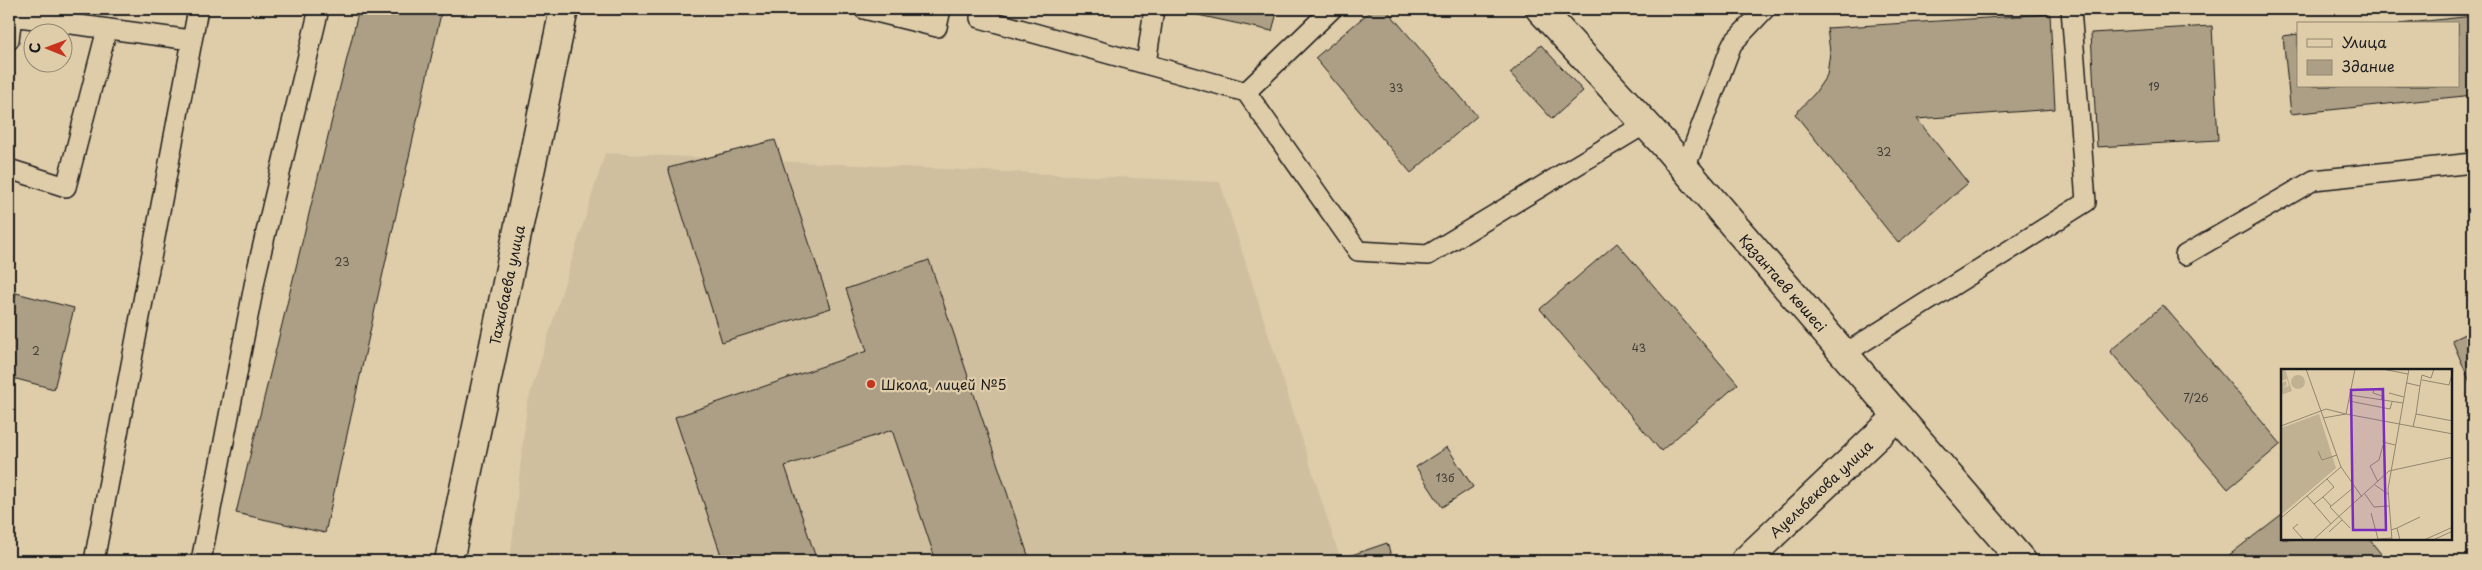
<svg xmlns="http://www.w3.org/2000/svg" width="2482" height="570" font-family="'Playpen Sans',sans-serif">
<rect width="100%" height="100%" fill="#dfcdaa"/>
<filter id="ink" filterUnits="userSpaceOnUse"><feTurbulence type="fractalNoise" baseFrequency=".02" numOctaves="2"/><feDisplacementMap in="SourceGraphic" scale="10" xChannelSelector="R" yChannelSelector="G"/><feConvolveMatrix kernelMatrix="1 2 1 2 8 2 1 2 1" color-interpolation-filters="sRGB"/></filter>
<g filter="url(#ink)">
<!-- built -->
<path fill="#d0bf9f" d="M605,153l615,29 121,379h-831l17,-157z"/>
<!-- building -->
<g fill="#ac9f85" stroke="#1c1c1c">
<path d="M359,9h83l-117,524 -89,-20z"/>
<path d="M1170,9h108l-6,22z"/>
<path d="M1373,9h13l91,107 -66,57 -96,-115z"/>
<path d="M2050,14l5,95 -138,10 51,64 -70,60 -103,-129 20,-21 12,-18 3,-23 -3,-24z"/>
<path d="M2473,16v79l-182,19 -8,-78 15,-2v52h160v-62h-59z"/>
<path d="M2212,26l6,114 -121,7 -6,-114z"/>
<path d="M1541,45l42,46 -31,28 -42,-46z"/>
<path d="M775,140l56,168 -109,34 -54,-174z"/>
<path d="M1617,243l121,141 -77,67 -121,-142z"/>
<path d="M929,260l101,301h-94l-44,-131 -107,36 32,95h-94l-48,-144 192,-66 -21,-62z"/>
<path d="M16,293l58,15 -20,81 -45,-12v-54z"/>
<path d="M2163,305l118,139 -53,45 -118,-138z"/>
<path d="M2473,330v59l-21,-49z"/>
<path d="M1447,447l26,40 -31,20 -26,-40z"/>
<path d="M2282,514v25h87l17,21 -155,1 -3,-5z"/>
<path d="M1387,543l6,18h-52l-1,-2z"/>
</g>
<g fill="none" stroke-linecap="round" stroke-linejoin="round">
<!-- service casing -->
<g stroke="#1c1c1c" stroke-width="22">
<g id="service">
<path d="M864,9l73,18 4,-18"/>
<path d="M980,18l266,74 112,159 70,4 217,-131"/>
<path d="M9,40l3,-24 179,24"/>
<path d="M1146,64l8,-55"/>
<path d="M1246,92l86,-83"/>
<path d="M9,169l57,18 41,-158"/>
<path d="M1685,169l47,-125 33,-35"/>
<path d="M2185,255l129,-75 159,-17"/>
<path d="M1844,354l242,-152 -15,-193"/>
<path d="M94,561l104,-552"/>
<path d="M201,561l56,-291 62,-261"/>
</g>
</g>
<!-- minor casing -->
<g stroke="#1c1c1c" stroke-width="31">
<g id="minor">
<path d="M1540,9l123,134 359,418"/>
<path d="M449,561l115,-552"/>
<path d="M1745,561l152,-144"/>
</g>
</g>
<!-- service -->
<use href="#service" stroke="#dfcdaa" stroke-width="19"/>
<!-- minor -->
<use href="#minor" stroke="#dfcdaa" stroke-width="28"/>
</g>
</g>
<!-- markers -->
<circle fill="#c8321e" stroke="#dfcdaa" stroke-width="2" cx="871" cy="384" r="5"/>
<g text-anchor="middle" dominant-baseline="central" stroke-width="4.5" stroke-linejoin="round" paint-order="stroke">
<!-- number labels -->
<g font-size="11" fill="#403d36">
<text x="2154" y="86">19</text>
<text x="1396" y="87">33</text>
<text x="1884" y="151">32</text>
<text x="342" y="261">23</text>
<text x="1639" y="347">43</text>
<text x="36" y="350">2</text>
<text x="2196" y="397">7/26</text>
<text x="1445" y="477">13б</text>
</g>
<!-- street labels -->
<g font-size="14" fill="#1c1c1c" stroke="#dfcdaa">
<text transform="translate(1783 283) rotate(49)">Қазантаев көшесі</text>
<text transform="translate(507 285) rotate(-78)">Тажибаева улица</text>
<text transform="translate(1821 489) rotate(-43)">Ауельбекова улица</text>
</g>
<!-- poi labels -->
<g font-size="14" fill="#1c1c1c" stroke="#dfcdaa" text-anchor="start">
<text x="881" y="384">Школа, лицей №5</text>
</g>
</g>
<!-- overview -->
<g transform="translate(2281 369)">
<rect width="171" height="171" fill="#dfcdaa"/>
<path d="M0,0h4l7,22 -11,4v-12l5,-2 1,4 -5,3 7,-2 -2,-7 -6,2zM10 13a7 7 0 1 1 14 0a7 7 0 1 1-14 0ZM38,45l17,54 -55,47v-87z" fill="#c0b192"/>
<path fill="none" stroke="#918671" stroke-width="1" d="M25,0l35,98 21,30M101,0l26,5M141,11l27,5 4,-14M126,14l13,3 -4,28M139,17l2,-11 9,3 3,-9M108,24l15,4M69,26l53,8M100,31l1,-4v-6l-8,-1 -1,4 9,3M68,32l41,8 2,-7M42,49l23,-4 107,20M0,57l45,-17 20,5 9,-45M132,58l3,-13 37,7M103,68l-1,5 12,3M37,82l4,9 15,-5M97,113l-8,-16 9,-6 4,-15M94,116l13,9M84,125l9,13 15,-1M26,127l7,8 9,-7 8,9M42,128l11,-10 -7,-8M33,135l17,20M90,144l7,26 14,-1M0,149l60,-51M17,155l-5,4 11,12M69,159l-20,-21 23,-19M116,159l23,-11M110,161l6,-2 3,12M48,163l13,-12M32,171l76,-69 64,-14M111,171l-4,-51 21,-120M143,171l29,-13M152,171l20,-9"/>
<path fill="#7b2cbf" fill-opacity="0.15" stroke="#7b2cbf" stroke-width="2.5" d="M102,20l3,141h-33l-2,-140z"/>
<rect width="171" height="171" fill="none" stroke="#1c1c1c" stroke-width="2.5"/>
</g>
<!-- margin -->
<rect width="2482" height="570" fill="none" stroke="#dfcdaa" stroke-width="30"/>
<rect x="15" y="15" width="2452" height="540" fill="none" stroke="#1c1c1c" stroke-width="2" filter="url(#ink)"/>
<!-- legend -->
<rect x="2297" y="22" width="162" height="65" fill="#dfcdaa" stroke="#918671"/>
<rect x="2307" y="39" width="25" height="8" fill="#dfcdaa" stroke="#918671"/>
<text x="2342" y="48" font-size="15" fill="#1c1c1c">Улица</text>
<rect x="2307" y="60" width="25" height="15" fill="#ac9f85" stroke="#918671"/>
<text x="2342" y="72" font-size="15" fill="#1c1c1c">Здание</text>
<!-- north arrow -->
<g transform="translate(48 48) rotate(271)"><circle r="24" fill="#dfcdaa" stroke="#918671"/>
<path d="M0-4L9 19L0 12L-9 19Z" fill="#c8321e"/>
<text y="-8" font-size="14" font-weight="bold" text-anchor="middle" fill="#1c1c1c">С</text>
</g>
</svg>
